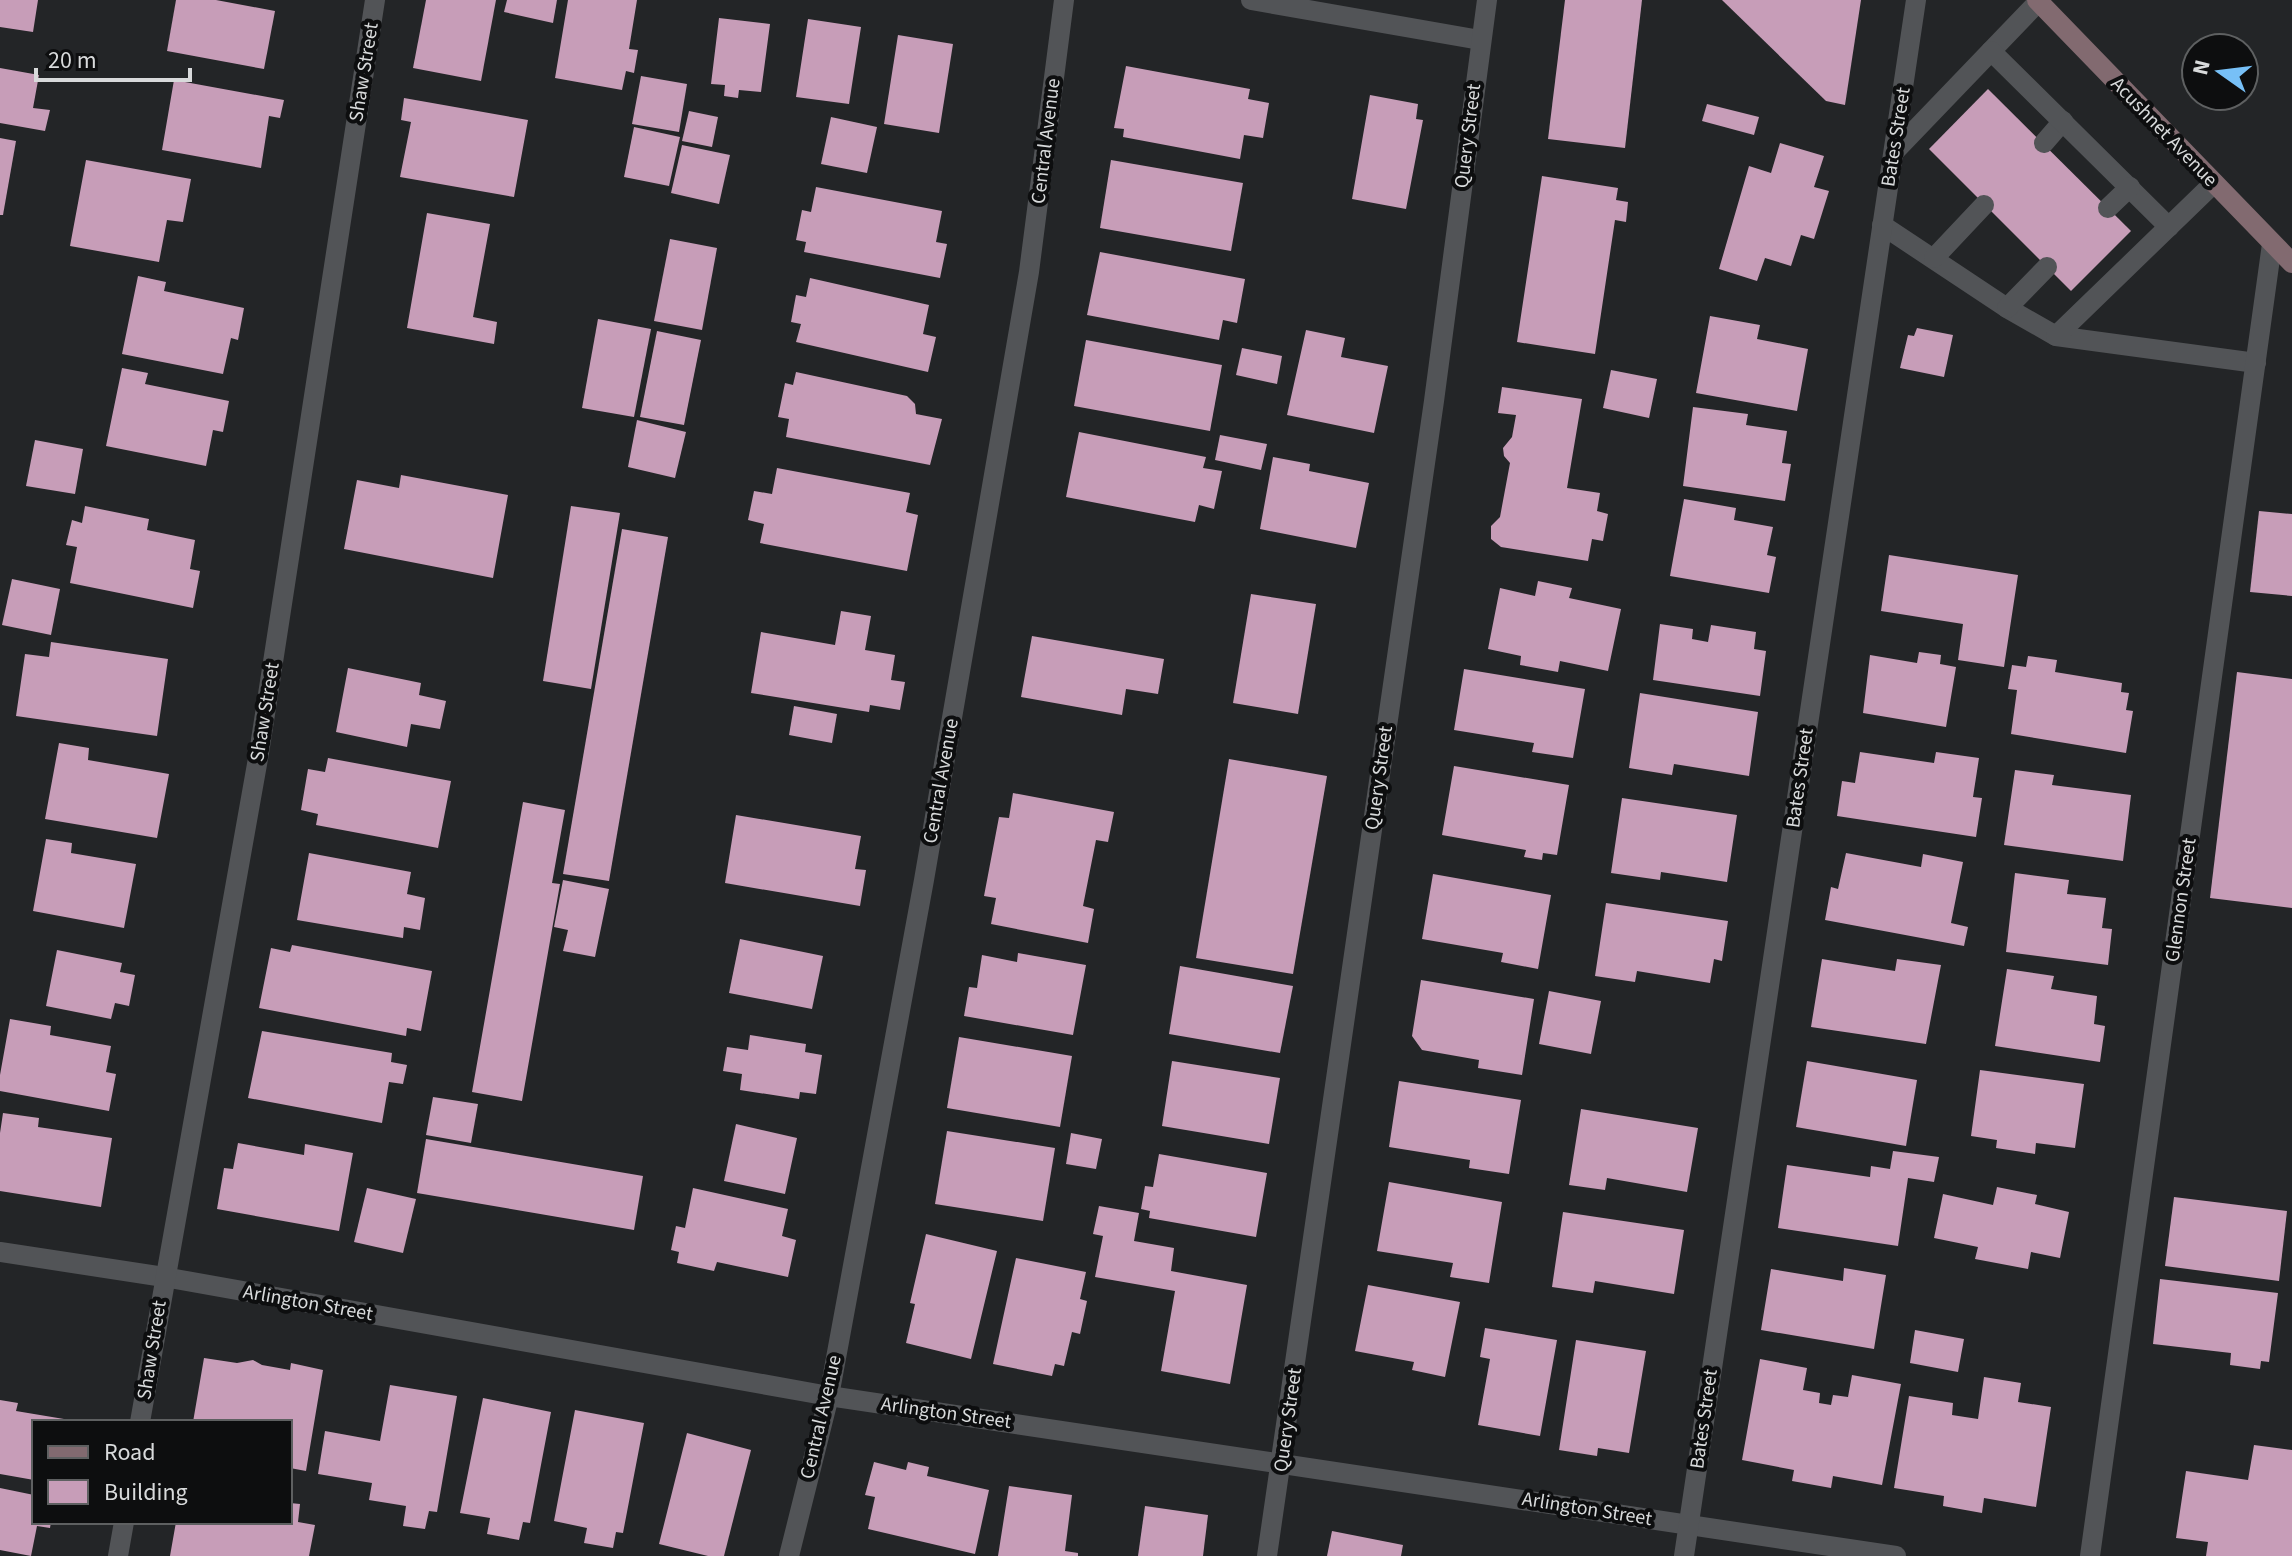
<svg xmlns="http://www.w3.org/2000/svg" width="2292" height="1556" font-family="'Source Sans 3',sans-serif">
<rect width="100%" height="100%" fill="#232527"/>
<!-- building -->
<g fill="#c79db8">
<path d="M0,0h38l-5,32 -33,-5z"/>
<path d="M176,0h40l59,11 -11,58 -97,-18z"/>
<path d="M426,0h70l-15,81 -68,-13z"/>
<path d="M507,0h50l-4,23 -49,-11z"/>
<path d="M568,0h69l-8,49 9,1 -4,23 -8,-2 -4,19 -67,-12z"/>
<path d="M1565,0h77l-17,148 -77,-9z"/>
<path d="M1722,0h139l-16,105 -19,-4z"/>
<path d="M719,18l51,6 -9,68 -22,-2 -1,8 -14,-2 1,-11 -14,-1z"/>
<path d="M808,19l53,8 -12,77 -53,-7z"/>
<path d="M898,35l55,9 -14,89 -55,-9z"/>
<path d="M1126,66l124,23 -2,10 21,4 -6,35 -19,-3 -4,24 -117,-22 1,-8 -10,-1z"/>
<path d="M0,68l39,7 -6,33 17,2 -5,21 -45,-8z"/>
<path d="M641,76l46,8 -8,48 -47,-8z"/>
<path d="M174,80l110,20 -4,18 -11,-2 -8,52 -99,-18z"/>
<path d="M1988,89l143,142 -60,60 -142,-142z"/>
<path d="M1370,95l48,9 -2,15 7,1 -17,89 -54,-10z"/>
<path d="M404,98l124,22 -14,77 -114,-20 11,-55 -10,-2z"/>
<path d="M1707,104l52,13 -5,18 -52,-14z"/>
<path d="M689,111l29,6 -6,30 -30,-6z"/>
<path d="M831,117l46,10 -10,46 -46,-9z"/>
<path d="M634,127l46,10 -11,49 -45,-9z"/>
<path d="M0,138l16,3 -13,74h-3z"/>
<path d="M1780,143l44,13 -10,31 15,4 -15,48 -13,-4 -10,31 -26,-8 -8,23 -38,-12 30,-103 22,7z"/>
<path d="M682,145l48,10 -11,49 -48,-11z"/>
<path d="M86,160l105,19 -8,43 -16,-2 -8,42 -89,-16z"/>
<path d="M1111,160l132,23 -12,68 -131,-23z"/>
<path d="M1542,176l76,12 -2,12 12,2 -2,20 -11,-2 -20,134 -78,-12z"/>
<path d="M816,187l126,24 -6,31 11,2 -7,34 -136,-26 2,-10 -10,-2 6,-30 9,2z"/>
<path d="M427,213l63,11 -17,93 24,5 -3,22 -87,-16z"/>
<path d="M670,239l47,9 -15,82 -48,-9z"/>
<path d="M1100,252l145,27 -8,44 -14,-3 -4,20 -132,-25z"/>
<path d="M138,276l28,6 -2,9 80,17 -6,32 -7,-2 -8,36 -101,-20z"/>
<path d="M810,278l119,27 -6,29 13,3 -8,35 -132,-30 5,-18 -10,-2 5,-27 10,2z"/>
<path d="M1710,316l50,9 -3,14 51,10 -11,62 -101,-18z"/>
<path d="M598,319l53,10 -17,88 -52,-9z"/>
<path d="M1917,328l36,7 -9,42 -44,-9 8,-33 6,1z"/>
<path d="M1306,330l39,8 -4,19 47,9 -14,67 -87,-18z"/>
<path d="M657,331l44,9 -17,85 -44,-8z"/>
<path d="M1086,340l136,25 -12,66 -136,-25z"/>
<path d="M1242,348l40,8 -5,28 -41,-9z"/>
<path d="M122,368l26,5 -3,11 84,17 -6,31 -10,-2 -7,36 -100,-20z"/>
<path d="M1611,370l46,9 -8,39 -46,-10z"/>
<path d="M796,372l111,24 8,8 1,10 26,5 -12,46 -144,-28 3,-18 -11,-2 7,-34 8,2z"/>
<path d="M1502,387l80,12 -15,89 33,5 -3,18 11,3 -5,27 -11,-2 -4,22 -87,-14 -10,-8v-13l9,-9 10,-54 -6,-7 -1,-8 9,-11 4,-22 -18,-2z"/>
<path d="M1693,407l55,7 -2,11 41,6 -5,32 9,1 -6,37 -102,-15z"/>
<path d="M637,420l49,12 -11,46 -47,-11z"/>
<path d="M1079,432l127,25 -3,11 19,3 -8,38 -15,-4 -4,17 -129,-25z"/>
<path d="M1220,435l47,9 -6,26 -46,-10z"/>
<path d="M35,440l48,9 -8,45 -49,-8z"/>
<path d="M1273,457l37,7 -1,7 60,12 -13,65 -96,-19z"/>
<path d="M777,468l133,25 -4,19 12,3 -11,56 -147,-28 4,-19 -16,-4 6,-29 18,3z"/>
<path d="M401,475l107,20 -15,83 -149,-29 13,-69 42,8z"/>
<path d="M1684,499l52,9 -2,12 39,7 -6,28 9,2 -7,36 -99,-17z"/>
<path d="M85,506l64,13 -2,11 48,10 -5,29 10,2 -7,37 -123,-25 7,-36 -11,-2 6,-25 10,3z"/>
<path d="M571,506l49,7 -29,176 -48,-8z"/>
<path d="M2259,511l33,3v82l-42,-4z"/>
<path d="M622,529l46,8 -59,344 -46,-7z"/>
<path d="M1889,555l129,20 -14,92 -46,-7 5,-36 -82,-13z"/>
<path d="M12,579l48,10 -9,46 -49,-10z"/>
<path d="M1538,581l34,7 -3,10 52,11 -13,62 -48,-10 -2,11 -38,-7 1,-9 -33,-7 12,-61 35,8z"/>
<path d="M1251,594l65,10 -18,110 -65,-11z"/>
<path d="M841,611l30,5 -6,34 30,5 -4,25 14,2 -5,28 -30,-5 -1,7 -118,-19 10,-61 74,13z"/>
<path d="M1660,624l33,5 -1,10 16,3 3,-17 45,7 -2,17 12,2 -6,45 -107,-16z"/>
<path d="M1032,636l132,23 -6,35 -32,-5 -4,26 -101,-18z"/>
<path d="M51,642l117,17 -11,77 -141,-20 9,-62 24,3z"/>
<path d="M1919,652l22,3 -1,9 16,3 -10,60 -83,-14 7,-58 47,8z"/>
<path d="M2028,656l29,4 -2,12 67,11 -1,9 8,1 -3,17 7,1 -7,42 -115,-19 6,-44 -9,-1 4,-24 14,2z"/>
<path d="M348,668l73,15 -2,12 27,6 -6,28 -29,-5 -4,23 -71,-15z"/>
<path d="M1464,669l121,20 -12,69 -41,-6 2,-9 -80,-13z"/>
<path d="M2237,672l55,7v229l-82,-10z"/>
<path d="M1640,693l118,19 -9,64 -75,-12 -2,11 -43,-7z"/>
<path d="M794,706l43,8 -5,29 -43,-8z"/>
<path d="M59,743l30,5 -1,12 81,14 -12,64 -112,-19z"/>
<path d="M1860,752l74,11 2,-11 43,6 -6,39 9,1 -6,39 -139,-21 5,-35 13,2z"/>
<path d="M328,758l123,23 -13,67 -122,-23 2,-11 -17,-4 7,-41 17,3z"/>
<path d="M1229,759l98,17 -34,198 -97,-16z"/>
<path d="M1454,766l115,19 -12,70 -14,-2 -1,7 -18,-3 2,-7 -84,-15z"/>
<path d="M2015,770l39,5 -2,10 79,10 -8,66 -119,-16z"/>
<path d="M1013,793l101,19 -6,30 -12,-2 -13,66 11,3 -6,34 -97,-19 5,-26 -12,-2 15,-79 10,1z"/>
<path d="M1622,798l115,17 -10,67 -66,-10 -1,8 -49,-7z"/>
<path d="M523,802l42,8 -13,73 8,1 -38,217 -50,-9z"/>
<path d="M736,815l125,21 -6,33 11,1 -6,36 -135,-23z"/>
<path d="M46,839l26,4 -1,10 65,11 -12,64 -91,-17z"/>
<path d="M309,853l102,19 -4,22 18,4 -5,32 -16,-3 -1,11 -106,-18z"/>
<path d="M1846,853l75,14 2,-13 40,8 -12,61 17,4 -4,19 -139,-26 6,-33 7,2z"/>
<path d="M2015,873l54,7 -2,14 39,4 -4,30 10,1 -4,36 -102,-13z"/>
<path d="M1433,874l118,21 -13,74 -37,-7 2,-9 -81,-14z"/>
<path d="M563,880l46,9 -14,68 -32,-6 5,-21 -14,-3z"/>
<path d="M1606,903l122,18 -6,40 -8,-2 -4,24 -73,-12 -2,11 -40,-6z"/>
<path d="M740,939l83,17 -11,53 -83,-16z"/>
<path d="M292,945l140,26 -11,60 -14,-3 -1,8 -147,-28 12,-60 19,4z"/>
<path d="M57,950l65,13 -2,9 15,3 -6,31 -14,-3 -4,16 -65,-13z"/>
<path d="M1018,953l68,12 -13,70 -109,-19 5,-29 8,1 5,-33 35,7z"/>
<path d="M1822,959l73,12 2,-12 44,6 -15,79 -115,-17z"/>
<path d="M1180,966l113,20 -13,67 -111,-19z"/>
<path d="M2007,969l47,7 -3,13 46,7 -3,28 11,2 -5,36 -105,-16z"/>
<path d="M1421,980l113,19 -12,76 -44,-7 1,-8 -57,-10 -10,-14z"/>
<path d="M1549,991l52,10 -10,53 -52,-10z"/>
<path d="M10,1019l41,7 -1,9 61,11 -5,26 10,2 -7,37 -109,-20v-16z"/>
<path d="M262,1031l130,22 -1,9 16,3 -4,19 -14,-2 -7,41 -134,-25z"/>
<path d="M750,1035l56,9 -1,8 17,3 -6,39 -16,-2 -1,7 -59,-9 2,-16 -19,-3 4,-24 21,3z"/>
<path d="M959,1037l113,19 -12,71 -113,-19z"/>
<path d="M1172,1061l108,17 -11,66 -107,-18z"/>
<path d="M1807,1061l110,19 -11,66 -110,-19z"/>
<path d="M1980,1070l104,14 -9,64 -39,-5 -1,11 -39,-6 1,-8 -26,-4z"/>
<path d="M1399,1081l122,19 -12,74 -40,-6 1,-8 -81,-13z"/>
<path d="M433,1097l45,7 -7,39 -45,-8z"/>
<path d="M1581,1109l117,19 -11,64 -80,-14 -2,12 -36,-5z"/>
<path d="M3,1113l36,5 -1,9 74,11 -11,69 -101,-16v-58z"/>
<path d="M736,1124l61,14 -12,56 -61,-13z"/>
<path d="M947,1131l108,17 -12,73 -108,-17z"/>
<path d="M1071,1133l31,6 -6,30 -30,-5z"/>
<path d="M426,1139l217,37 -9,54 -217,-37z"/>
<path d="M238,1143l66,12 1,-11 48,9 -14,78 -122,-22 7,-41 9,1z"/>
<path d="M1893,1151l46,6 -5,25 -26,-4 -10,68 -120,-18 9,-63 83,12 1,-11 19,3z"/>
<path d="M1159,1154l108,19 -11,64 -107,-19 1,-7 -9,-2 4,-23 8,1z"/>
<path d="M1389,1182l113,20 -13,81 -39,-6 3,-14 -76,-12z"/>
<path d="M1997,1187l40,8 -2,9 34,8 -9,46 -29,-6 -3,17 -53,-10 3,-12 -44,-9 9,-44 50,11z"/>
<path d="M367,1188l49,11 -13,54 -49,-11z"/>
<path d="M693,1188l95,21 -6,27 14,4 -8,37 -71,-15 -3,9 -37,-8 2,-11 -8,-2 5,-24 9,2z"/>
<path d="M2174,1197l113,14 -8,70 -114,-15z"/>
<path d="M1099,1206l40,7 -5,28 40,7 -3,23 76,14 -17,99 -69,-13 14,-80 -80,-14 8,-41 -10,-2z"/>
<path d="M1563,1212l121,18 -10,64 -79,-13 -2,12 -41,-6z"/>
<path d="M926,1234l71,17 -26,108 -65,-16 9,-39 -5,-1z"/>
<path d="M1016,1258l70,14 -6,27 7,2 -7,33 -8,-2 -8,34 -9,-2 -3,12 -59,-12z"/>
<path d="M1844,1268l42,7 -12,74 -113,-19 10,-61 72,12z"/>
<path d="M2160,1279l118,14 -9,69 -8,-1 -1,8 -30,-4 1,-12 -78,-9z"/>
<path d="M1368,1285l92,17 -15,75 -33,-7 2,-8 -59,-11z"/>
<path d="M1485,1328l72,12 -17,96 -62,-11 12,-66 -10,-2z"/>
<path d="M1915,1330l49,9 -6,33 -48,-9z"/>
<path d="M1576,1340l70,11 -17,102 -31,-5 -1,8 -38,-6z"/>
<path d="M204,1358l33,5 16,-3 9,5 28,5 1,-7 32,7 -17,101 -16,-3v-46h-97z"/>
<path d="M1760,1359l47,9 -4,22 17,3 -1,10 12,2 2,-10 15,2 4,-22 49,9 -19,101 -49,-9 -2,12 -39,-7 2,-11 -52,-10z"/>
<path d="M1984,1377l37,6 -3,19 33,5 -15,100 -52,-9 -2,15 -39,-7 1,-10 -50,-8 15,-92 44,7 -1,12 26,4z"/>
<path d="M390,1385l67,11 -20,116 -8,-1 -4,18 -22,-3 3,-20 -37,-6 3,-17 -54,-9 7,-43 55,10z"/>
<path d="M483,1398l68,14 -21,111 -7,-1 -4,18 -32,-6 3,-16 -30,-5z"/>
<path d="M0,1400l18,3 -2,8 54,9 -36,2v58l-34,-6z"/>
<path d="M575,1410l69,13 -21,110 -7,-1 -3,16 -29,-5 3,-15 -33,-7z"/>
<path d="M687,1433l64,17 -27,106h-16l-49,-12z"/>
<path d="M2254,1445l38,5v106h-86l2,-14 -32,-4 10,-67 62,9z"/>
<path d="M874,1462l32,8 2,-8 21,5 -2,9 62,14 -14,64 -107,-25 7,-32 -10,-2z"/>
<path d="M1009,1486l63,9 -7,56 13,2v3h-80z"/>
<path d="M0,1488l34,7v27h17l-1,6 -13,-2 -6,30 -31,-6z"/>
<path d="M290,1503l10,1 -2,18 17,3 -6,31h-139l6,-34h114z"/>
<path d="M1145,1506l63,9 -5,41h-65z"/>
<path d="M1332,1531l71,14 -2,11h-74z"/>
</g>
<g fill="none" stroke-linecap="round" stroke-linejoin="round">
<!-- lane -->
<g stroke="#525457" stroke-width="20">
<path d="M1991,51l48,-50"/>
<path d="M2044,143l19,-22"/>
<path d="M1894,152l97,-101 178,176"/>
<path d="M2108,208l22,-21"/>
<path d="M1882,225l125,83 49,28 200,27"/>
<path d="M1934,258l50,-53"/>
<path d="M2007,308l40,-41"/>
<path d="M2056,336l158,-153"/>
</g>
<!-- street -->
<g stroke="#525457" stroke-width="20">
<path d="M1251,0l229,40"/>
<path d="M0,1252l164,25 665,119 1067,160"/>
<path d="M140,1422l119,-669 116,-753"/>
<path d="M118,1556l6,-34"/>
<path d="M789,1556l40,-160 95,-516 105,-608 35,-272"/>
<path d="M1267,1556l167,-1155 53,-401"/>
<path d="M1684,1556l232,-1556"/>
<path d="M2090,1556l182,-1312"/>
</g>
<!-- secondary -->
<path stroke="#826a70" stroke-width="20" d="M2037,0l255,263"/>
</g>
<g text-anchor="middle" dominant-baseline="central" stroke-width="8" stroke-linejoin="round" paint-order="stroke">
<!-- street labels -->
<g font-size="20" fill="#d8dadb" stroke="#0d0e0f">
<text transform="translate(364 72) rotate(-81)">Shaw Street</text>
<text transform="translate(2164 132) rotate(46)">Acushnet Avenue</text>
<text transform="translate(1468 136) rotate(-83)">Query Street</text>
<text transform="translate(1896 137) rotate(-81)">Bates Street</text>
<text transform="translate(1046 141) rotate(-83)">Central Avenue</text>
<text transform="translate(265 712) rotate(-81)">Shaw Street</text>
<text transform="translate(1379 778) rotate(-82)">Query Street</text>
<text transform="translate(1800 778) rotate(-82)">Bates Street</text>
<text transform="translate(941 781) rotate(-80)">Central Avenue</text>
<text transform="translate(2181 900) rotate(-82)">Glennon Street</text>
<text transform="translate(308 1303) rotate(10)">Arlington Street</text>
<text transform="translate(152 1350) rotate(-81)">Shaw Street</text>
<text transform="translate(946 1413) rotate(8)">Arlington Street</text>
<text transform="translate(821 1417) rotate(-77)">Central Avenue</text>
<text transform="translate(1704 1419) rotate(-82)">Bates Street</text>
<text transform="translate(1288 1420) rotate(-82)">Query Street</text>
<text transform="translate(1587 1509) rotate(9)">Arlington Street</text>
</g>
</g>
<!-- legend -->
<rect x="32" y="1420" width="260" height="104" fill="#0d0e0f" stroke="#5e6061" stroke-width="2"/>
<rect x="48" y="1446" width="40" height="12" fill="#826a70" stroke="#5e6061" stroke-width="2"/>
<text x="104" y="1460" font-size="24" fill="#d8dadb">Road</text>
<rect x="48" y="1480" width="40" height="24" fill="#c79db8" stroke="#5e6061" stroke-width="2"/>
<text x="104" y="1500" font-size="24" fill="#d8dadb">Building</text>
<!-- north arrow -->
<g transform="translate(2220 72) rotate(284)"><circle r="38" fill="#0d0e0f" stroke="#5e6061" stroke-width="2"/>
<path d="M0-6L14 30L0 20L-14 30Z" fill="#77c0f7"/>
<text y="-12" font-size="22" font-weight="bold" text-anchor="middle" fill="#d8dadb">N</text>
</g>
<!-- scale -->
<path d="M36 68v12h154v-12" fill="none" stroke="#d8dadb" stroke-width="4"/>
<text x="48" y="68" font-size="24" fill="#d8dadb" stroke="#0d0e0f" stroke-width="6" paint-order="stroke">20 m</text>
</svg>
